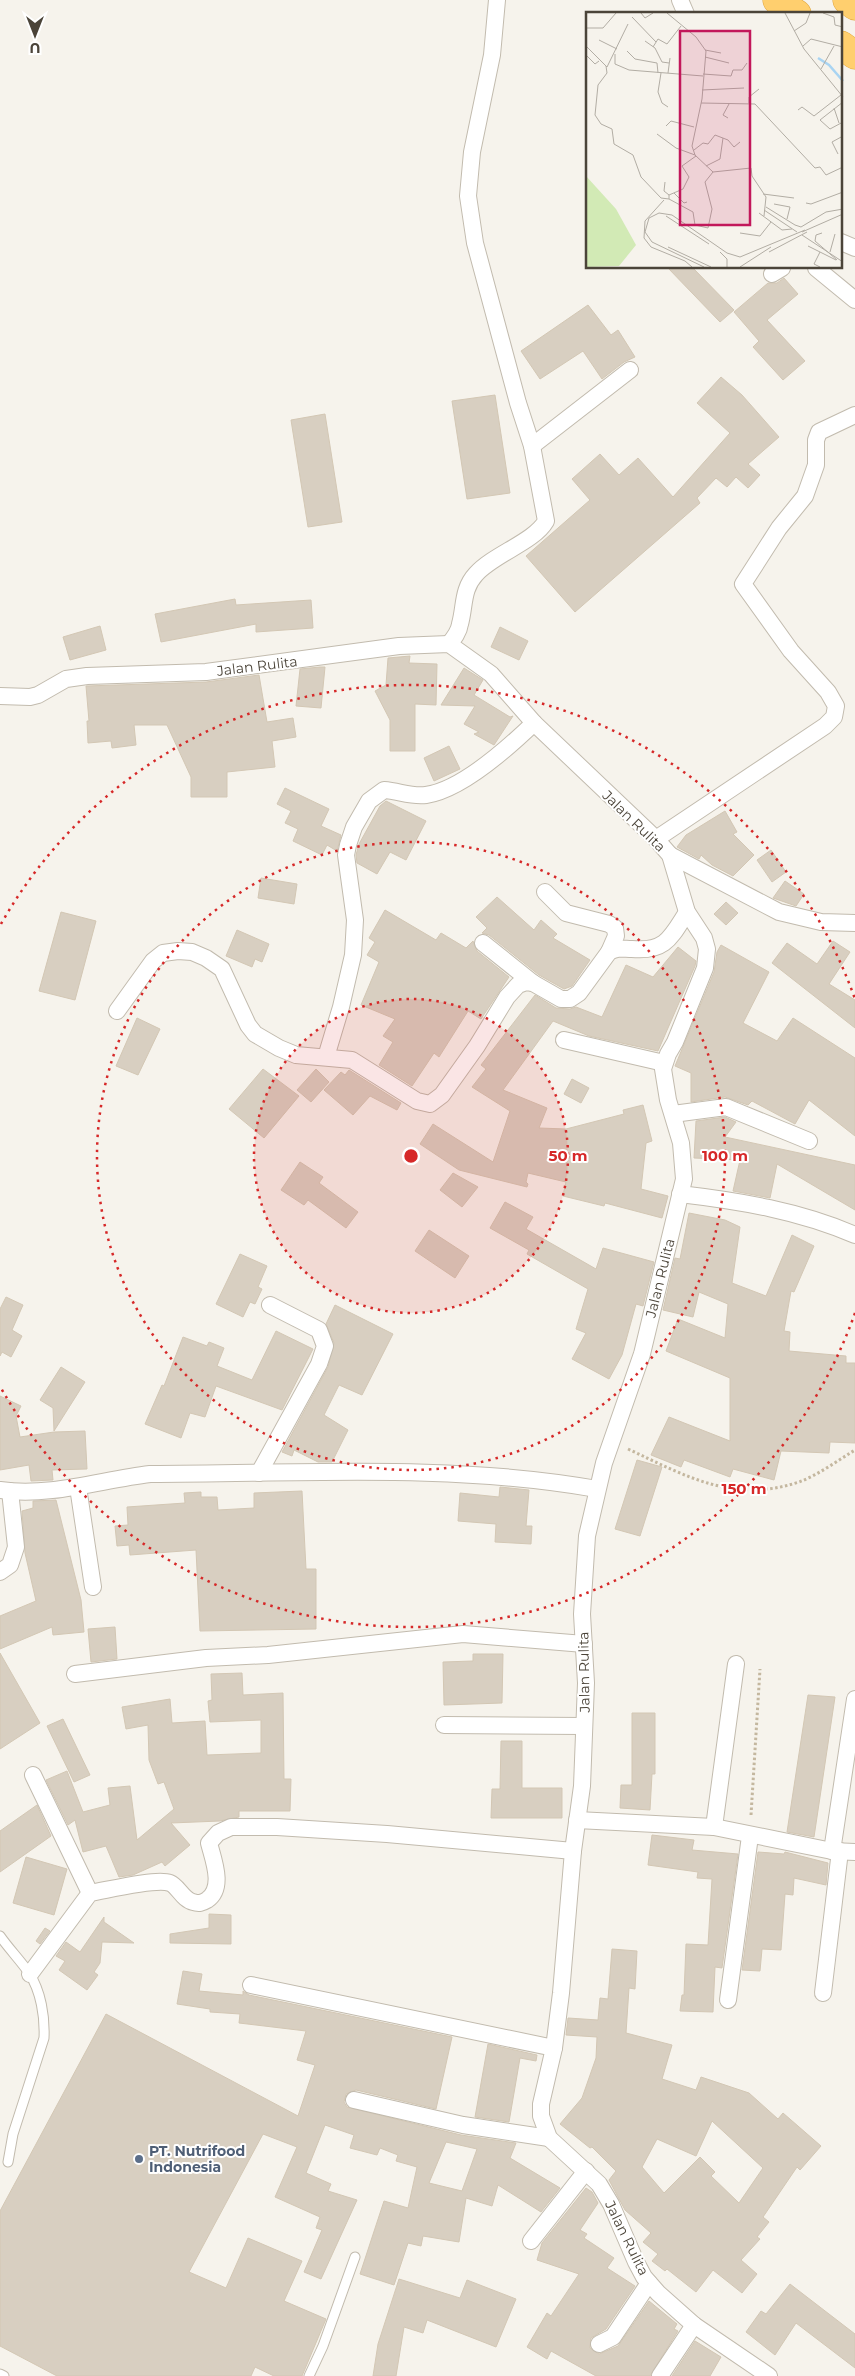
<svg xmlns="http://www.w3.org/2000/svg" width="855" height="2376" font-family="Montserrat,sans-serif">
<rect width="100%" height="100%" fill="#f6f3ec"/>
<!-- building -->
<g fill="#d8cfc1" stroke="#d3c7b4" fill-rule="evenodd">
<path d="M668,268h25l41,42 -14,12z"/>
<path d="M784,278l14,16 -31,26 38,41 -22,19 -30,-33 6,-6 -25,-29 34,-29h9z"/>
<path d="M588,305l23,30 7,-5 17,27 -11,5 -22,17 -19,-28 -43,28 -19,-28z"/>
<path d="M721,377l21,18 37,42 -31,27 12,11 -12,13 -12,-11 -9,10 -11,-9 -19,20 3,5 -125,109 -49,-56 64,-56 -18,-21 28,-25 19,21 19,-17 35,39 57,-64 -33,-30z"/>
<path d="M495,395l15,98 -43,6 -15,-98z"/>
<path d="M325,414l17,108 -34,5 -17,-107z"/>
<path d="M235,599l1,6 75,-5 2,28 -57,4v-8l-95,18 -6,-28z"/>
<path d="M100,626l6,24 -36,10 -7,-23z"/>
<path d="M500,627l28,14 -9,19 -28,-13z"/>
<path d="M410,656l-1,7 28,1 -1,41 -21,-1v47h-25v-31l-15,-29 11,-6 2,-27z"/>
<path d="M320,667h5l-4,41 -25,-2 4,-37z"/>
<path d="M464,668l19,12 -9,15 36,22 3,-1 -19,29 -20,-11 5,-2 -15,-8 11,-18 -34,-1z"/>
<path d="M259,675l8,47 26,-4 3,19 -24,4 3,26 -48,5v25h-36v-20l-24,-52h-33l2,20 -24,3 -1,-7 -23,2 -1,-22h2l-3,-35 120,-4z"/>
<path d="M449,746l11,23 -26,12 -10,-23z"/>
<path d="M285,788l44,21 -8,17 20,9 -4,16 -10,-6 -5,10 -29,-14 5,-12 -13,-6 6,-12 -14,-7z"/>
<path d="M386,801l40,20 -20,39 -16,-8 -13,22 -20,-11 -1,-8 3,-11 21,-38z"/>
<path d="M725,811l12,21 -4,2 21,21 -21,21 -21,-11 -11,-10 -2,4 -22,-12 9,-12z"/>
<path d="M771,850l15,22 -14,10 -15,-22z"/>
<path d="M261,878l36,6 -3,20 -36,-6z"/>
<path d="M785,881l19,13 -8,12 -23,-8z"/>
<path d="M497,897l37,33 7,-10 16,14 -4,4 37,22 -18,26 -8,3 -25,-14 -50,-40 -7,-2 5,-5 -11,-11z"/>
<path d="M726,902l12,11 -12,12 -12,-11z"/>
<path d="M385,910l51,30 5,-7 25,15 7,-7 4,10 32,26 -28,42 -13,-8 -29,46 -5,-4 -22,33 -33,-21 14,-23 -10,-6 12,-17 -34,-14 18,-43 -12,-7 8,-13 -6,-4z"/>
<path d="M61,912l35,9 -21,79 -36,-9z"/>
<path d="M237,930l32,14 -7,18 -7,-3 -3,8 -26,-11z"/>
<path d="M833,941l17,11 -21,32 26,16v28l-83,-65 15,-20 30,21z"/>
<path d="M721,945l48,27 -26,51 34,18 16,-23 62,40v78l-46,-36 -14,24 -43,-23 -4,4 -23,-8 -34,5v-29l-16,-7 39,-94 3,-20z"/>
<path d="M678,947l18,14 -1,5 -37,85 -69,-15 -36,-15 -50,69 44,18 -8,20 27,1 58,-15 -1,-4 20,-5 9,36 -6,2 -5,46 27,7 -6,22 -57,-15 -1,3 -41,-10 3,-14 -38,-9 -2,9 2,2 -1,3 -68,-17 -39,-26 13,-20 60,38 17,-51 -38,-24 14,-18 -5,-4 54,-70 21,13 14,1 6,-2 26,10 24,-52 27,12z"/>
<path d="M137,1018l23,11 -22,46 -22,-9z"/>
<path d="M263,1069l36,27 -35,42 -35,-29z"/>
<path d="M316,1069l13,13 -18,20 -14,-12z"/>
<path d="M349,1070l52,33 -4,7 -27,-14 -17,19 -29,-25 17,-18 4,3z"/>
<path d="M572,1079l17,9 -8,15 -17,-9z"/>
<path d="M725,1117l11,5 -11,15 130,28v45l-78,-46 -7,34 -37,-7 7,-31 -46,-2 2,-37z"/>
<path d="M300,1162l23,15 -4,6 39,29 -12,16 -38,-28 -4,5 -23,-15z"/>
<path d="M453,1173l25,14 -16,20 -22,-17z"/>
<path d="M505,1202l28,15 -7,12 70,40 7,-21 51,14 -11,44 -7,-2 -14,51 -13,24 -37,-20 14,-26 -10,-4 12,-40 -61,-35 2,-4 -39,-22z"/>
<path d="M689,1213l36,7 15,7 -8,56 34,13 26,-61 22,11 -20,46 -3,-1 -7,40 6,1 -1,19 57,5v7h9v80l-25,-1 -1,11 -48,-2 -7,29 -41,-11 -3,8 -46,-17 -3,7 -30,-12 18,-38 61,24v-63l-64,-27 12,-32 47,19 3,-34 -29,-12 -6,25 -30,-7 12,-52 5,1z"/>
<path d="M429,1230l40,26 -14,22 -40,-27z"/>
<path d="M240,1254l27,12 -9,21 4,2 -7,15 -5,-2 -7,15 -27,-13z"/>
<path d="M6,1297l17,8 -11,25 10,6 -11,21 -9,-5 -2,4v-47z"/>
<path d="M335,1305l58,29 -31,61 -23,-10 -15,30 24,15 -16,32h-14l-24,-12 -2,6 -10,-4 46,-85 6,-24 -8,-19z"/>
<path d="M276,1331l37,18 -31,61 -66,-24 -11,31 -15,-4 -9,25 -36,-14 17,-39 2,1 19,-49 24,9 2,-4 15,6 -7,18 35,14z"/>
<path d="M61,1367l24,15 -31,49 -1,-23 -13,-8z"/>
<path d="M0,1396l21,10 -5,10 4,21 34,-5 31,-1 2,38 -35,1 1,10 -22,1 -2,-16 -29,5z"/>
<path d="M637,1460l25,7 -22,69 -25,-7z"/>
<path d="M500,1487l29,3 -3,36h6l-1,18 -36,-2 1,-18 -38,-3 2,-28 39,4z"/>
<path d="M302,1491l4,78h10v60l-116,2 -4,-81 -66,5 -1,-10 -12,1 -2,-20 13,-1 -1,-18 58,-4 -1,-10 17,-1v5h16l1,13 36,-2v-15z"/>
<path d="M56,1500l25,100 3,32 -31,3 -1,-8 -52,22v-33l36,-15 -11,-48 -3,-42 11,-3v-7z"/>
<path d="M115,1627l2,32 -26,3 -3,-33z"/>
<path d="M0,1653l40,70 -40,26z"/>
<path d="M473,1654h30l-1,49 -58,2 -1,-43 30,-1z"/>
<path d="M242,1673l1,22 40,-2 1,86h7l-1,32h-51v6l-19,4 -49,2 19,22 -25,21 -3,-4 -29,13 -14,2 -13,-31 -23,6 -8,-32 -7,5 -22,-45 21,-9 16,41 27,-7 -2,-17 22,-2 7,54 37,-31 -10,-27 -6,2 -9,-24 -1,-35 -22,4 -4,-22 48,-8 2,24 33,-2 2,34 54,-2v-33l-51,2 -2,-21 4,-1 -1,-26z"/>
<path d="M808,1695l27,2 -21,140 -27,-5z"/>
<path d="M632,1713h23v61h-3l-2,36 -30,-2 1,-23h11z"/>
<path d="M63,1719l27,56 -16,7 -27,-56z"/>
<path d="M501,1741h21v47h40v30h-71l1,-29h8z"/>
<path d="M37,1805l14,31 -51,36v-41z"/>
<path d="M652,1835l42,5 -2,10 46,4 -16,114 -7,-1 -2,45 -33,-1 2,-16h2l2,-51 22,1 4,-66 -15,-1 1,-6 -50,-7z"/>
<path d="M758,1852l26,2 1,-2 43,11 -2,22 -32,-7 -1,17 -8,-1 -4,56 -19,-1 -2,22 -18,-1z"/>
<path d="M26,1857l41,12 -13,46 -41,-12z"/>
<path d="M209,1914l22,1v29l-61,-1v-9l39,-6z"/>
<path d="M104,1917v5l30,21 -32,-1 -2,21 -6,9 4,3 -11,15 -28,-20 6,-9 -9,-5 10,-14 14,10z"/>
<path d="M45,1928l5,3 -10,13 -4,-3z"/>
<path d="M612,1949l25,2 -2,38 -6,-1 -3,45 46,12 -10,34 34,11 5,-13 48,16 29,26 5,-6 38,33 -21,24 -3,-3 -34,50 6,5 -12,15 3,2 -19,21 16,14 -15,19 -29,-23 -17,22 -29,-23 -2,2 -13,-10 6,-7 -15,-12 8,-9 -26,-23 -16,-30 7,-9 -24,-24 -2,1 -30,-24 22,-26 14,-40 1,-21 -31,-2 2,-17 30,2 2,-22 8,1zM712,2121l51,47 -24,35 -28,-27 4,-4 -15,-15 -36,36 -22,-26 15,-28 39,17z"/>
<path d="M183,1971l19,3 -3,17 44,4v-4l6,4 203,42 -16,72 -80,-19 -10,4 -2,8 3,5 114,28 55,8 -6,15 50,30 -19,24 -43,-27 -6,21 -26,-8 -7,44 -36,-6 -2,10 -13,-3 -14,42 -34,-11 24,-73 24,7 9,-41 -21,-6 2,-6 -18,-7 -3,7 -27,-7 4,-13 -29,-10 -19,48 25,11 -3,7 29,9 -36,79 -17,-7 18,-42 -6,-2 4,-11 -45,-20 22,-50 -34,-13 -74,138 37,16 22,-50 54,23 -18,40 42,18 -24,57h-28l-19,-9 -4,9h-194l-57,-30v-135l106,-197 192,102 17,-51 -18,-5 9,-29 -67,-8 1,-9 -30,-2v-3l-33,-5zM446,2142l31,7 -15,42 -33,-8z"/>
<path d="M488,2044l49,11 -1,6 -16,-3 -11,64 -34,-5z"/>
<path d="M586,2188l6,4 6,11 -18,27 7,4 -3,4 30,20 -7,10 28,18 -29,43 -15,9 -1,10 9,6 19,-8 31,-45 28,23 -3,5 4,2 -28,45h-54l-45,-25 -4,8 -20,-12 20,-34 4,3 28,-42 -42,-14 5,-17z"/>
<path d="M399,2279l61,19 7,-18 49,19 -20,48 -69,-27 -4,13 -19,-6 -8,49h-23l5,-32z"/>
<path d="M790,2284l65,50v34l-59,-45 -21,32 -29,-23 15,-21 5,3z"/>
<path d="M695,2341l26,16 -11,19h-38z"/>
</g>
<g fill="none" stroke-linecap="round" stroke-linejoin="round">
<!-- lane casing -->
<g stroke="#c2bbae" stroke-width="11">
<g id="lane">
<path d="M0,1936c9,13 21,25 29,37 12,18 16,44 15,65l-31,96 -5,28"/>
<path d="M0,2374l4,2"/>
<path d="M309,2376l14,-30 32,-89"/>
</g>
</g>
<!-- street casing -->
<g stroke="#c2bbae" stroke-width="18">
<g id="street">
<path d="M680,0l6,14"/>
<path d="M841,242l14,6"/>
<path d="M816,268l39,32"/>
<path d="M772,274l10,-6"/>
<path d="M532,446l98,-76"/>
<path d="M449,644c5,-6 10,-12 11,-20 5,-18 2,-35 16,-50 18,-20 58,-32 70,-53l-14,-75 -14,-43 -43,-160 -7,-47 4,-44 20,-97 5,-55"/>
<path d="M0,696l30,1 8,-2 28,-16 21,-3 119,-4 193,-26 50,-2 42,30 43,49 122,116 14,16 17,57 17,26 3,11 -2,19 -30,74 -7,12 -5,15 5,31 13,43 3,36 -42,175 -38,109 -17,73 -5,78 4,69 -4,103 -9,65 -12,142 -7,55 -13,56v12l8,22 50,46 12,20 25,58 8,15 14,16 36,32 75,51"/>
<path d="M656,839l169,-113 9,-9 2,-11 -8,-14 -37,-41 -48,-67 36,-56 26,-32 11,-31v-25l3,-8 36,-17"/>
<path d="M670,855l109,57 42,10 34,1"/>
<path d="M545,892l21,21 43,11 6,4 1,8 -7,16"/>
<path d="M483,943l50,40"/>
<path d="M117,1011l36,-50 10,-8 15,-2 14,1 14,6 16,11 26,56 7,9 24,14 17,7 56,5 65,41 13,3 12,-9 35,-49 30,-49 11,-12 8,-3 7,1 28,16h9l9,-6 30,-41c9,-5 14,-3 23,-3 34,3 39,-12 55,-37"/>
<path d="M564,1040l100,23"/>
<path d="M326,1057l15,-50 12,-52 2,-35 -9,-65 2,-10 6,-18 15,-26 15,-11c15,1 27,7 42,5 35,-5 83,-48 108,-72"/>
<path d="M673,1114l53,-7 83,34"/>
<path d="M680,1194c60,7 120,17 175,41"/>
<path d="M259,1473l60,-109 6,-18 -6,-16 -49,-25"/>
<path d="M78,1487l15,100"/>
<path d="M0,1490c51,7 100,-10 150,-16 149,0 300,-11 447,15"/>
<path d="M0,1572l10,-7 6,-18 -6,-56"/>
<path d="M75,1674l131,-16 62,-3 195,-21 121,10"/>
<path d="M444,1725l140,1"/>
<path d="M33,1775l57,118"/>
<path d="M577,1820l137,7 118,24 23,1"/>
<path d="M714,1827l22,-163"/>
<path d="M832,1851l23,-152"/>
<path d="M30,1974l60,-81c18,-3 66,-15 80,-10 8,3 13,17 23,19 6,2 9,1 14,-2 18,-12 6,-41 2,-57l9,-10 13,-6h46l110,7 186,17"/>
<path d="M251,1985l303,63"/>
<path d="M823,1993l17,-142"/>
<path d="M728,2000l22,-164"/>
<path d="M354,2100l109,25 86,13"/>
<path d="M531,2241l55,-70"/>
<path d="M599,2344l14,-7 36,-54"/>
<path d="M660,2376l34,-51"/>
</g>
</g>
<!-- highway casing -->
<g stroke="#e0a43c" stroke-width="29">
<g id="highway">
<path d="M777,0l20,14"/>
<path d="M847,0l8,6"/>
<path d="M841,45l14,10"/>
</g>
</g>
<!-- path -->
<g stroke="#c4b79f" stroke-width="3" stroke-dasharray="2.5 2.5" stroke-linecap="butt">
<path d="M628,1449c58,27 105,55 171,33 19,-7 38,-21 56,-32"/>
<path d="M751,1815l9,-146"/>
</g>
<!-- lane -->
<use href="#lane" stroke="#fff" stroke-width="9"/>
<!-- street -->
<use href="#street" stroke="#fff" stroke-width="16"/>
<!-- highway -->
<use href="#highway" stroke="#ffcf6e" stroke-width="28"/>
</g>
<!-- distance rings -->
<circle cx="411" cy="1156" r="157" fill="#d62828" fill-opacity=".12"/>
<g fill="none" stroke="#d62828" stroke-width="2.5" stroke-dasharray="2.5 5">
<circle cx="411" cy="1156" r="157"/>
<circle cx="411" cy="1156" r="314"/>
<path d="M855 1313A471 471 0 0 1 1 1388M1 924A471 471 0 0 1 855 999"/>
</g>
<!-- markers -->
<circle fill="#5c6f8a" stroke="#fff" stroke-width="2" cx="139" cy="2159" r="5"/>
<g text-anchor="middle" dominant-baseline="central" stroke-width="4" stroke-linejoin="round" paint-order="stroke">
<!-- street labels -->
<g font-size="14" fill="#4b4439" stroke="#fff">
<text transform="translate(257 666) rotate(-7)">Jalan Rulita</text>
<text transform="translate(634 821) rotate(44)">Jalan Rulita</text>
<text transform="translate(660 1278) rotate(-76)">Jalan Rulita</text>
<text transform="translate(584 1672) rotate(-91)">Jalan Rulita</text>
<text transform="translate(627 2238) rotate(64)">Jalan Rulita</text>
</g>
<!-- service labels -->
<g font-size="14" font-weight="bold" fill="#4e5e75" stroke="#fff" text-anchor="start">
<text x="149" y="2151">PT. Nutrifood<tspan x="149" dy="16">Indonesia</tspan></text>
</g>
</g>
<!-- overview -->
<g transform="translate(586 12)">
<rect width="256" height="256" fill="#f6f3ec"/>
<path d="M0,164l30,33 20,36 -17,21 -33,1z" fill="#d2eab5"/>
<path fill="none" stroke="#a9d4f2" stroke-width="2.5" d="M232,46l11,7 14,16"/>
<path fill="none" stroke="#b2ada4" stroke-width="1" d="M55,1l4,5 8,-5M81,1l29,24 10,14 -4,48 -10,47 3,9 18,17 38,-4 1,8 14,21 -2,19M199,1l19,36 39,48M237,1l11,4 1,8 8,2M46,5l24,25M0,16h17l13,-15M208,19l12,-8 4,-10M13,28l18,9M59,29l10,7 7,14 7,1M0,34l21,21 21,-43M217,34l8,-7 32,8M67,35l5,-8 9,5 14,-18M119,38l16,3M41,39l8,8 22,4 1,10M29,42v10l14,6 74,6M0,43l9,9 4,-3M119,45l24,6M20,54l1,7 -9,12 -3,30 6,9 11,5 2,15 19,11 8,22 20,21 8,1v-4l14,-6 6,-12 -7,-11 14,-10M235,57l13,-23M75,61l-3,19 4,11 6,4M82,61l2,-15M117,62l28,2 2,-6h9l5,-7M116,78l42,-2M257,90l-23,18 10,9 13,-7M115,91l54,1 60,64 5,-1 6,8 17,-8M163,91v-6l10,-8M248,96l5,15M212,98l4,-3 12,9 27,-21M142,106l-5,-3 6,-11M80,114l5,-5 23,6M71,122l19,14 19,7M108,138l9,-7 5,1 7,-9 13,5 6,7 6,-5M252,142l-6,-12 11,-6M120,154l14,-7 3,-21M79,170l-1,9 5,4M88,181l10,10 3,-1M177,182l31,4M83,187l24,13 2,13 13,3 4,-19 -7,-27 8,-10M78,188l-19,21 -1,17 7,9 34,14 7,6M220,191l5,1 32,-12M188,192l16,3 -3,12M180,195l29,18M178,198l33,22M173,201l23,17 10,-1M80,204l43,28M209,213l6,2 25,-15 17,-3M216,220l41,-18M154,221l20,3 11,-14M236,221l-6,2 -1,6 22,19M216,223l41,27M222,234l28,14M82,235l43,20M134,240l7,7v8M183,240l38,-20M234,240l-6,12 6,3M244,240l5,-18M118,255l-52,-25 -7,-10 4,-14 10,-5 13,2 55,38 13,4 65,-27M154,255l31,-20"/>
<path fill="#c2185b" fill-opacity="0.15" stroke="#c2185b" stroke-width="2.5" d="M94,19h70v194h-70z"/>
<rect width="256" height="256" fill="none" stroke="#4b4439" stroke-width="2.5"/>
</g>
<circle cx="411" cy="1156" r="8" fill="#d62828" stroke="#fff" stroke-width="2.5"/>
<g font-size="15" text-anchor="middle" font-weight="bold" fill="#d62828" stroke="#fff" stroke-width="4" stroke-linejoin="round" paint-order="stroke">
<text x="568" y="1161">50 m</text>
<text x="725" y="1161">100 m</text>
<text x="744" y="1494">150 m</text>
</g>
<!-- north arrow -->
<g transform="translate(35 35) rotate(180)" stroke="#ffffff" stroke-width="4" paint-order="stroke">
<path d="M0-4L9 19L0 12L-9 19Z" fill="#4b4439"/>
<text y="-8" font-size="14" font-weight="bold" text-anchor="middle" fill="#4b4439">U</text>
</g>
</svg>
